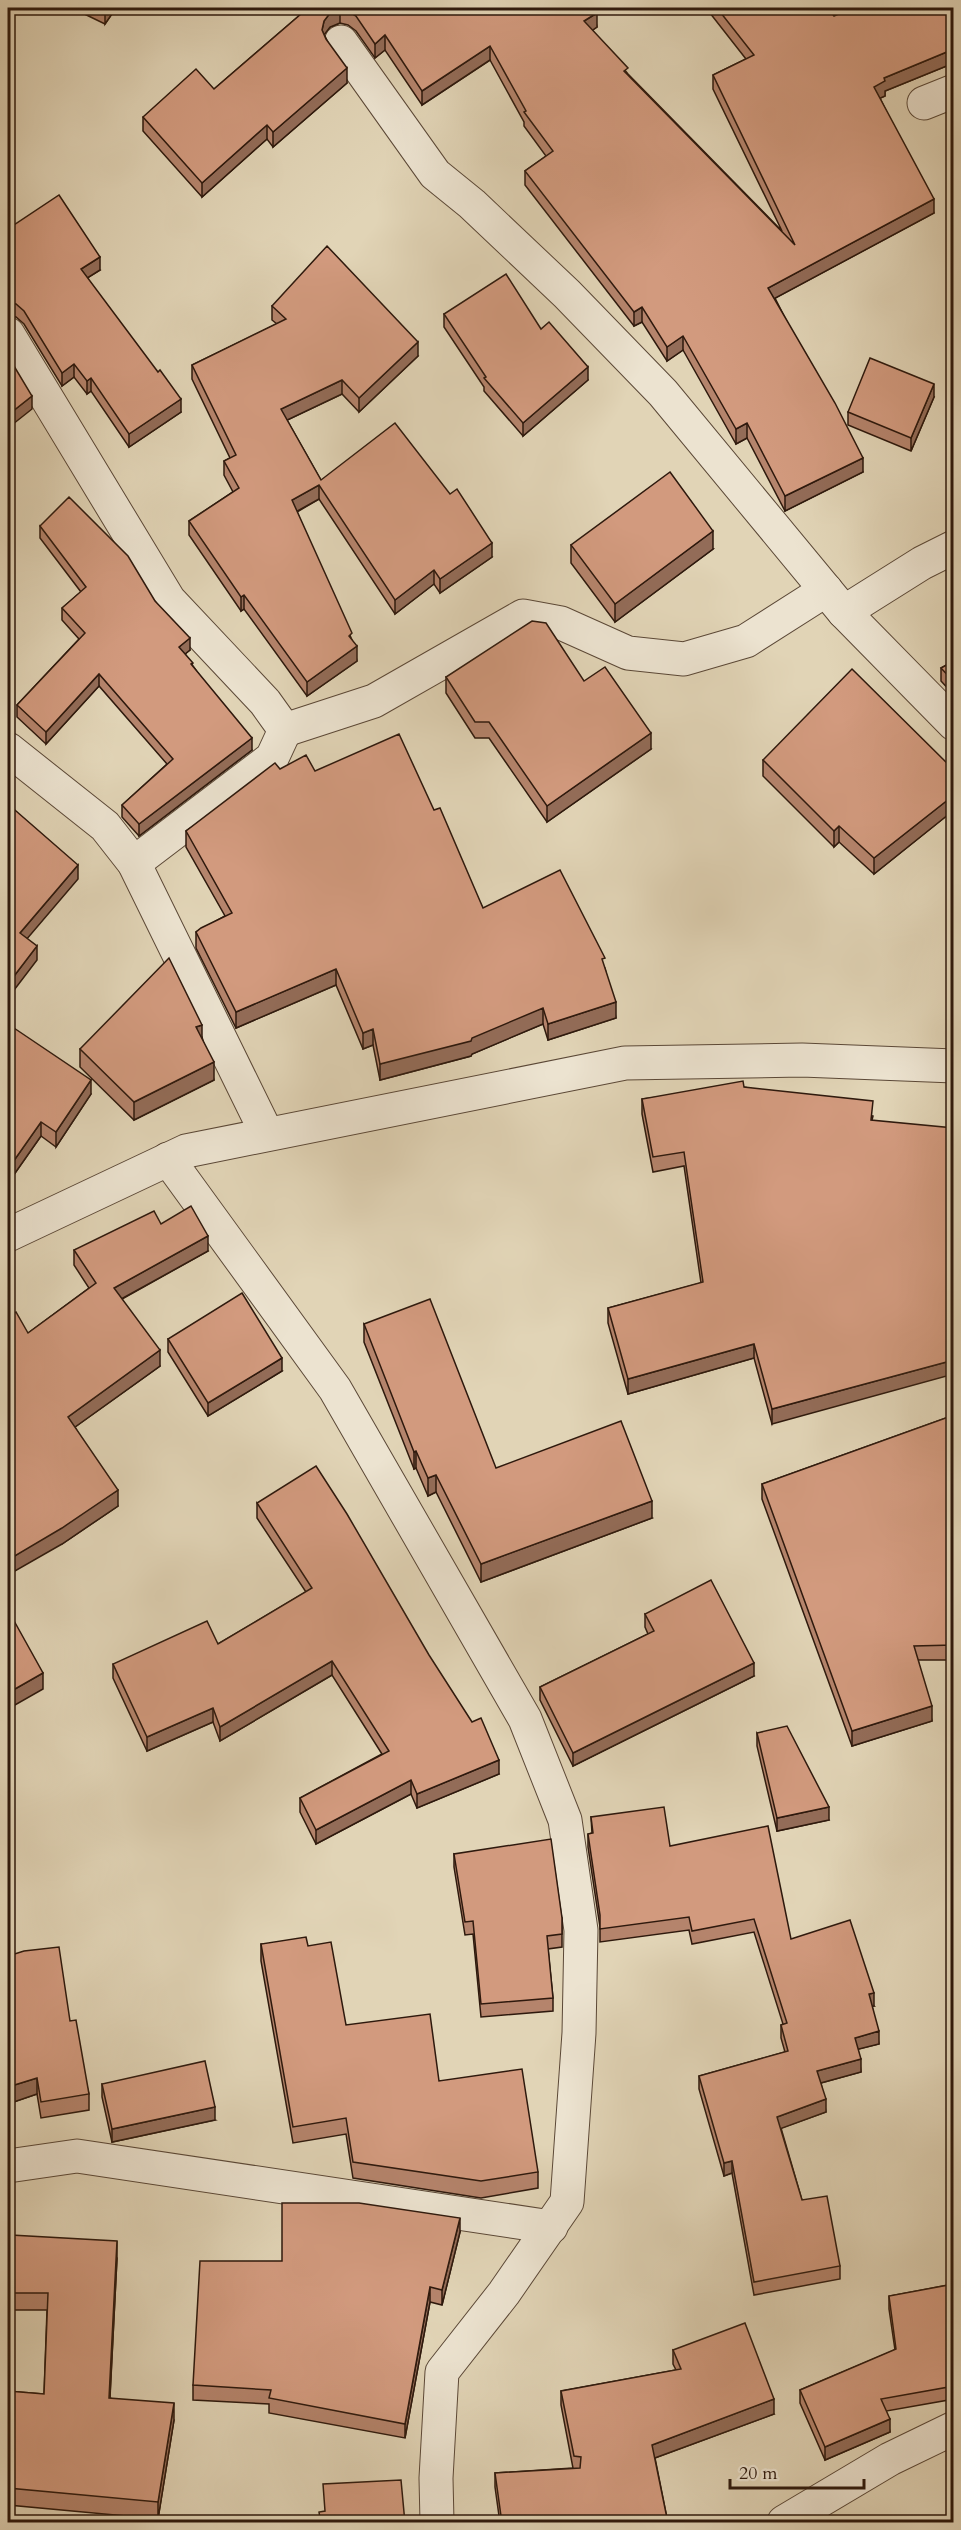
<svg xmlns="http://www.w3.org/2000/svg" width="961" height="2530" viewBox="0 0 961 2530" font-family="Cardo,serif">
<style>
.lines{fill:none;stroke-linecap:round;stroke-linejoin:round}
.minor-casing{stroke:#5b4837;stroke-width:35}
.minor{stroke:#ece3d0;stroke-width:33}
.wall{fill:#b5846c;stroke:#2e190d;stroke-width:1.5}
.shaded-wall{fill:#936c58;stroke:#2e190d;stroke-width:1.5}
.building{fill:#d29a7e;stroke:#2e190d;stroke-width:1.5}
</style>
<rect width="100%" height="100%" fill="#e1d4b6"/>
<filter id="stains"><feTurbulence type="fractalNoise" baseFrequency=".00333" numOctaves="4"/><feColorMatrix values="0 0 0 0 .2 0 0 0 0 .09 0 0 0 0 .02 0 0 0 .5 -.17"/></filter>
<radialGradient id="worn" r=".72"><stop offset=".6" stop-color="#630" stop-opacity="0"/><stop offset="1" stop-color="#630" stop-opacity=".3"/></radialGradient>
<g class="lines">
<defs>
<g id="minor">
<path d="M341 42 435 174 472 204 567 294 663 393 844 612 954 724"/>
<path d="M924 103 954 91"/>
<path d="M8 334 169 600 265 702 285 730 272 758 134 863"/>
<path d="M844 612 922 563 954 547"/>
<path d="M285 730 374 701 523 616 561 623 628 653 684 659 746 641 826 590"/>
<path d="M8 749 105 826 134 863 267 1134"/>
<path d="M168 1159 335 1389 525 1719 565 1820 581 1930 579 2033 567 2202 504 2293 442 2372 436 2478 437 2522"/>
<path d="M8 1235 186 1151 625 1063 802 1060 954 1066"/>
<path d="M8 2166 77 2156 551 2227"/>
<path d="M784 2522 890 2459 954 2428"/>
</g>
</defs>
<use href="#minor" class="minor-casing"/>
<use href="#minor" class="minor"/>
</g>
<g class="wall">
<path d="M72 8H116L105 24Z"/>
<path d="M308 8H593L597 27 592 30 628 74 782 231 713 89V75L746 59 706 8H828L834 16 954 8V63L885 91V96L880 98 934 213 775 298 863 472 785 511 747 438 736 444 683 350 667 361 642 322 634 326 525 185V171L546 156 524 126V122L490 60 422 105 385 50 375 58 356 31 348 25 340 23 330 27 324 34 347 83 273 147 267 139 202 197 143 131V117L214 89Z"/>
<path d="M8 229 100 270 87 278 181 412 129 447 91 391 87 394 74 377 62 386 24 324 16 317 8 315Z"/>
<path d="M272 306 418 356 359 412 342 394 287 420 321 480 492 557 440 593 434 584 395 614 319 499 297 512 352 640 357 661 307 696 244 609 241 611 189 535V521L233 492 224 475V461L230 458 192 379V365L277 324 272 320Z"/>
<path d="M444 314 541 329 588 380 523 436 484 391V387L444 327Z"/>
<path d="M934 397 911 451 848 425V412Z"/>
<path d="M40 526 155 601 190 650 185 654 193 666 252 750 139 836 122 817V805L167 764 99 686 46 744 17 717V705L79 639 62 620V608L81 592 40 538Z"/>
<path d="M571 545 713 549 615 622 571 563Z"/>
<path d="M954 661V695L941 681V668Z"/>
<path d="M446 677 651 749 547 822 489 738H475L446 693Z"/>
<path d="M763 760 954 770V810L874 874 839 842 834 847 763 776Z"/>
<path d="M280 769 315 771 434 810 483 908 605 968 616 1018 548 1040 543 1024 472 1054 471 1056 380 1080 373 1045 363 1049 336 985 236 1028 196 948V932L225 916 186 847V831Z"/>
<path d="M8 1024 91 1094 56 1147 41 1136 13 1176 8 1172Z"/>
<path d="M202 1037 214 1080 134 1120 80 1067V1049Z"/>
<path d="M744 1087 873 1116 872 1120 772 1424 754 1358 628 1394 608 1323V1308L701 1283 684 1166 653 1172 642 1114V1099Z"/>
<path d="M161 1224 208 1251 122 1299 160 1366 75 1427 118 1506 62 1544 28 1333 89 1288 74 1265V1250Z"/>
<path d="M364 1324 496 1468 652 1518 481 1582 436 1492 428 1496 416 1468 414 1469 364 1342Z"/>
<path d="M168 1339 282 1371 208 1416 168 1352Z"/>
<path d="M954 1415V1660H918L932 1721 852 1746 762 1499V1484Z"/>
<path d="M257 1503 499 1774 417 1808 411 1794 316 1844 300 1812V1798L382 1754 332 1675 220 1741 213 1722 147 1751 113 1678V1664L218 1644 306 1592 257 1518Z"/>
<path d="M645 1614 754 1676 573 1766 540 1700V1687L648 1634 645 1627Z"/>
<path d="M954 1718V1754L947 1733V1720Z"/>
<path d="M757 1733 829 1820 777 1831 757 1746Z"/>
<path d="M591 1817 670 1846 791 1939 874 2006H872L879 2044 858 2049 861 2072 821 2083 826 2112 781 2128 802 2200 840 2266V2279L754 2295 732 2173 724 2176 699 2089V2076L785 2052 781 2038V2025L783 2024 754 1932 692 1944 689 1930 600 1942V1927L588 1847V1834L592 1833Z"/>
<path d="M454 1854 562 1918V1947L548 1949 553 1998V2011L481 2017 473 1934 465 1935 454 1867Z"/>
<path d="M261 1944 308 1946 346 2025 439 2081 538 2172V2188L481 2198 353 2178 346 2134 293 2143 261 1961Z"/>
<path d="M8 1956 70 2021 89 2094V2110L41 2118 37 2094 8 2104Z"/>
<path d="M102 2084 215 2120 112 2142 102 2097Z"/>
<path d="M8 2204 11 2235 117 2258 110 2398 174 2420 158 2519 8 2505V2391L44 2394 47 2310H8Z"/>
<path d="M460 2232 442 2305 430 2302 405 2438 269 2413V2404L193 2400V2385Z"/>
<path d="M954 2284V2399L886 2411 890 2432 825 2460 800 2403V2390L895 2350 889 2309V2296Z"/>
<path d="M673 2350 774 2414 655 2458 668 2523H500L495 2487V2473L573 2468 561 2405V2391L676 2370 673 2364Z"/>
</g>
<g class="shaded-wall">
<path d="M107 8H116L105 24V10Z"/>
<path d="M340 9V23L330 27 324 35 322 30 324 21 330 13Z"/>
<path d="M597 13V27L584 36V21Z"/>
<path d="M385 35V50L375 58V44Z"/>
<path d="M490 46V60L422 105V91Z"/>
<path d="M954 49V63L885 91V96L874 101V87L884 78Z"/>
<path d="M347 68V83L273 147V132Z"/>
<path d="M267 125V139L202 197V183Z"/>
<path d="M934 199V213L768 302V288Z"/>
<path d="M100 257V270L81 282V269Z"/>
<path d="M642 307V322L634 326V312Z"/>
<path d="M683 336V350L667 361V347Z"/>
<path d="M418 342V356L359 412V398Z"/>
<path d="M74 364V377L62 386V373Z"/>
<path d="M588 367V380L523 436V423Z"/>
<path d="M91 378V391L87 394V381Z"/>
<path d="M342 380V394L281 423V409Z"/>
<path d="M934 384V397L911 451V438Z"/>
<path d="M32 396V409L8 428V415Z"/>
<path d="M181 399V412L129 447V434Z"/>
<path d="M747 423V438L736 444V429Z"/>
<path d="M863 458V472L785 511V496Z"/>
<path d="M319 485V499L292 514V500Z"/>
<path d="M713 531V549L615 622V604Z"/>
<path d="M492 543V557L440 593V579Z"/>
<path d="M434 570V584L395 614V600Z"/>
<path d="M244 595V609L241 611V597Z"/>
<path d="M190 638V650L179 659V647Z"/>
<path d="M357 646V661L307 696V682Z"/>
<path d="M99 674V686L46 744V732Z"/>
<path d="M651 733V749L547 822V806Z"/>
<path d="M252 738V750L139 836V824Z"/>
<path d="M954 795V810L874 874V858Z"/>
<path d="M839 826V842L834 847V831Z"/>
<path d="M78 865V879L20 947V933Z"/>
<path d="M37 946V960L8 998V984Z"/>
<path d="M336 969V985L236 1028V1012Z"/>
<path d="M616 1002V1018L548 1040V1024Z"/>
<path d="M543 1008V1024L472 1054 471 1056 380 1080V1064Z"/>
<path d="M202 1025V1043L196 1027Z"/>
<path d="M373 1029V1045L363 1049V1033Z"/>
<path d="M214 1062V1080L134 1120V1102Z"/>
<path d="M91 1080V1094L56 1147V1132Z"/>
<path d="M41 1122V1136L13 1176V1162Z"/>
<path d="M208 1236V1251L114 1303V1288Z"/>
<path d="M754 1344V1358L628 1394V1379Z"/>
<path d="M160 1350V1366L68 1432V1417Z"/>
<path d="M282 1358V1371L208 1416V1403Z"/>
<path d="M954 1360V1374L772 1424V1409Z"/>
<path d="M416 1451V1468L414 1469V1452Z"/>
<path d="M436 1475V1492L428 1496V1478Z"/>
<path d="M118 1490V1506L62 1544 8 1575V1560Z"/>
<path d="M652 1501V1518L481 1582V1564Z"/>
<path d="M332 1661V1675L220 1741V1727Z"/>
<path d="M754 1663V1676L573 1766V1753Z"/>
<path d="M43 1673V1689L8 1709V1693Z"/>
<path d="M932 1706V1721L852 1746V1731Z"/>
<path d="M213 1708V1722L147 1751V1737Z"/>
<path d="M499 1760V1774L417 1808V1794Z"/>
<path d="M411 1780V1794L316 1844V1830Z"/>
<path d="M829 1807V1820L777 1831V1818Z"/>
<path d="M874 1993V2006L869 2007V1994Z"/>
<path d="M879 2031V2044L855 2050V2038Z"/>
<path d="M861 2059V2072L817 2084V2071Z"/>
<path d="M37 2078V2094L8 2104V2087Z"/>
<path d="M826 2099V2112L777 2130V2117Z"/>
<path d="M215 2107V2120L112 2142V2129Z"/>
<path d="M732 2161V2173L724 2176V2163Z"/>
<path d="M460 2218V2232L442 2305V2290Z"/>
<path d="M117 2241V2258L109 2415V2398Z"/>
<path d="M430 2287V2302L405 2438V2424Z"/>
<path d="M774 2399V2414L652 2459V2445Z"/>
<path d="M174 2403V2420L158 2519V2502Z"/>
<path d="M890 2419V2432L825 2460V2447Z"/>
</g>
<g class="building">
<path d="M308 8H593L597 13 584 21 628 68 624 71 795 245 713 75 754 55 717 8H828L834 16 852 8H954V49L884 78 885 81 874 87 934 199 768 288 835 403 863 458 785 496 747 423 736 429 683 336 667 347 642 307 634 312 525 171 553 151 524 112 526 111 490 46 422 91 385 35 375 44 356 16 348 11 340 9 330 13 324 21 322 30 326 39 347 68 273 132 267 125 202 183 143 117 196 69 214 89Z"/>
<path d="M59 195 100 257 81 269 158 372 160 370 181 399 129 434 91 378 87 381 74 364 62 373 24 311 16 304 8 302V229Z"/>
<path d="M327 246 418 342 359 398 342 380 281 409 321 480 395 423 450 494 457 489 492 543 440 579 434 570 395 600 319 485 292 500 352 633 349 636 357 646 307 682 244 595 241 597 189 521 239 488 224 461 236 455 192 365 286 319 272 306Z"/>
<path d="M506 274 541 329 549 322 588 367 523 423 484 378 486 377 444 314Z"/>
<path d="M8 356 32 396 8 415Z"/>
<path d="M870 358 934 384 911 438 848 412Z"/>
<path d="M670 472 713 531 615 604 571 545Z"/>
<path d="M69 497 128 556 155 601 190 638 179 647 193 663 191 664 252 738 139 824 122 805 173 759 99 674 46 732 17 705 85 633 62 608 86 587 40 526Z"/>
<path d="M532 621 546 623 584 681 605 667 651 733 547 806 489 722H475L446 677Z"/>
<path d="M954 661V682L941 668Z"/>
<path d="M852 669 954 770V795L874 858 839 826 834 831 763 760Z"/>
<path d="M399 734 434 810 440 808 483 908 560 870 605 958 602 959 616 1002 548 1024 543 1008 472 1038 471 1041 380 1064 373 1029 363 1033 336 969 236 1012 196 932 201 928 232 913 186 831 275 763 280 769 306 755 315 771Z"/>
<path d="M8 804 78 865 20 933 37 946 8 984Z"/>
<path d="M169 958 202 1025 196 1027 214 1062 134 1102 80 1049Z"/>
<path d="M8 1024 91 1080 56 1132 41 1122 13 1162 8 1158Z"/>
<path d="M743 1081 744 1087 873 1101 871 1120 954 1128V1360L772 1409 754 1344 628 1379 608 1308 703 1282 684 1152 653 1157 642 1099Z"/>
<path d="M191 1206 208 1236 114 1288 160 1350 68 1417 118 1490 62 1528 8 1560V1316L16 1312 28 1333 96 1283 74 1250 154 1211 161 1224Z"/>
<path d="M242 1293 282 1358 208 1403 168 1339Z"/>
<path d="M430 1299 496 1468 621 1421 652 1501 481 1564 436 1475 428 1478 416 1451 414 1452 364 1324Z"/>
<path d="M954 1415V1645L914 1646 932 1706 852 1731 762 1484Z"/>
<path d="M316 1466 347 1514 429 1655 472 1722 481 1718 499 1760 417 1794 411 1780 316 1830 300 1798 389 1751 332 1661 220 1727 213 1708 147 1737 113 1664 207 1621 218 1644 312 1588 257 1503Z"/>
<path d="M711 1580 754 1663 573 1753 540 1687 654 1631 645 1614Z"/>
<path d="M8 1610 43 1673 8 1693Z"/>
<path d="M954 1718V1741L947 1720Z"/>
<path d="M787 1726 829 1807 777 1818 757 1733Z"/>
<path d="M664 1807 670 1846 768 1826 791 1939 850 1920 874 1993 869 1994 879 2031 855 2038 861 2059 817 2071 826 2099 777 2117 802 2200 827 2196 840 2266 754 2282 732 2161 724 2163 699 2076 788 2051 781 2025 787 2023 754 1919 692 1931 689 1917 600 1929V1915L588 1834 593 1833 591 1817Z"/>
<path d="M551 1839 562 1918V1934L547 1936 553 1998 481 2004 473 1921 465 1922 454 1854Z"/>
<path d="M306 1937 308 1946 331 1942 346 2025 430 2014 439 2081 522 2069 538 2172 481 2181 353 2162 346 2118 293 2127 261 1944Z"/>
<path d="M59 1947 70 2021 76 2020 89 2094 41 2102 37 2078 8 2087V1956L24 1951Z"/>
<path d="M205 2061 215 2107 112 2129 102 2084Z"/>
<path d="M282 2203H359L460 2218 442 2290 430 2287 405 2424 269 2398 271 2390 193 2385 200 2261H282Z"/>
<path d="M8 2204H10L11 2235 117 2241 109 2398 174 2403 158 2502 8 2488V2391L44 2394 48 2293H8Z"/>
<path d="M954 2284V2386L881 2399 890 2419 825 2447 800 2390 896 2349 889 2296Z"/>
<path d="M745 2323 774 2399 652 2445 668 2523H502L495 2473 580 2468 581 2457 574 2456 561 2391 681 2369 673 2350Z"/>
<path d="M401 2480 405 2523H239L320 2518 319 2512 325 2511 323 2484Z"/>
</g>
<rect width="961" height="2530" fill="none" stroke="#e1d4b6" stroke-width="30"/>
<rect x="9" y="9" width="943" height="2512" fill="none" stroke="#2e190d" stroke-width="3"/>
<rect x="15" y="15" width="931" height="2500" fill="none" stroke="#2e190d" stroke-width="1.5"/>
<path d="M730 2479v9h134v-9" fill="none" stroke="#2e190d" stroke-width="3"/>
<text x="739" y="2479" font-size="18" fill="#2e190d" stroke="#ece3d0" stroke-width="4.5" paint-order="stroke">20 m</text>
<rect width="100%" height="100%" filter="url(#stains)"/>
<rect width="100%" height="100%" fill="url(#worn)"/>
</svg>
